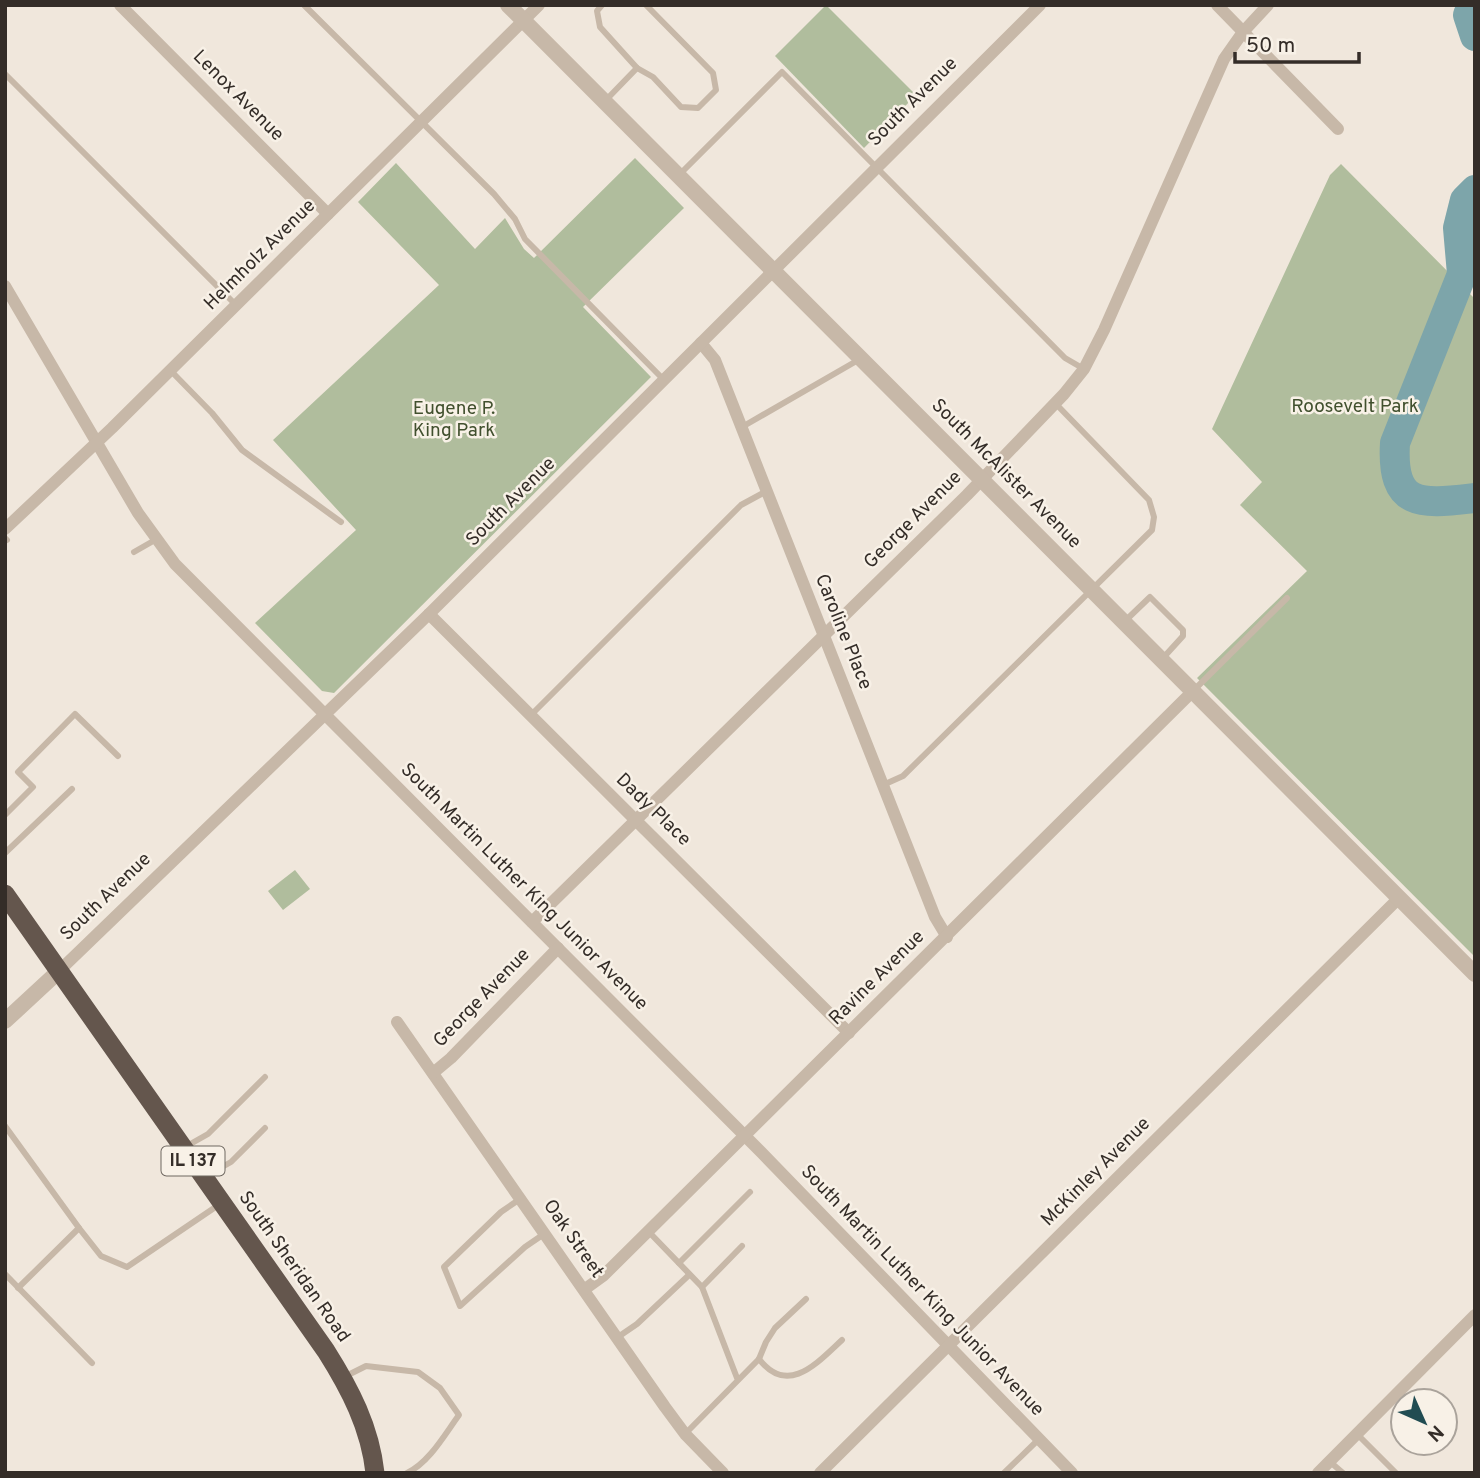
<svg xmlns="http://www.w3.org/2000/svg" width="1480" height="1478" viewBox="0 0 1480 1478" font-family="Overpass,sans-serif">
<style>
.green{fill:#b0bd9d}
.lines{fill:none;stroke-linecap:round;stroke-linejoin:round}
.river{stroke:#7da5aa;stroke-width:30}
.service{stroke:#c7b8a8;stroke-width:6}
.minor{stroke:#c7b8a8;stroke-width:12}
.tertiary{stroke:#c7b8a8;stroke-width:16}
.trunk{stroke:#64564d;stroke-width:19}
.labels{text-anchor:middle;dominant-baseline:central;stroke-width:5;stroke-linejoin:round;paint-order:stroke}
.shield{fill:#f8f1e7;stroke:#6f6861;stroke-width:2}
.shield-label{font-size:18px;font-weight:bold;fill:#342d28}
.street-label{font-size:19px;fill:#342d28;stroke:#f8f1e7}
.park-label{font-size:19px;fill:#41502e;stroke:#f8f1e7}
</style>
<rect width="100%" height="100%" fill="#f0e7dc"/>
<g class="green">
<path d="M826 5 916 95 864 148 775 56Z"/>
<path d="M635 158 684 208 583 307 651 377 334 693 322 691 255 623 356 530 273 440 439 285 358 202 396 163 475 249 505 218 524 249 534 258Z"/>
<path d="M1341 164 1475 299V957L1197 678 1307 571 1240 505 1262 482 1212 429 1330 175Z"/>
<path d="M295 870 310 889 283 910 268 891Z"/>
</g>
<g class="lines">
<g class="river">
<path d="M1472 5 1468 15 1475 36"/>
<path d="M1475 190 1465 200 1458 228 1462 274 1395 443C1391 509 1422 504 1475 498"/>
</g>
<g class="service">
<path d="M304 5 494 194 515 219 525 239 664 380"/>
<path d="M602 5 597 11 600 27 637 68 653 77 681 107 698 108 716 90 713 73 646 5"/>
<path d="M5 74 236 305"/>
<path d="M606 100 637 68"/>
<path d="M679 175 782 72 1065 358 1084 369"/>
<path d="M171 371 212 413 242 450 341 522"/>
<path d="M742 427 860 359"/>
<path d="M5 538 7 540"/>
<path d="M134 552 155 540"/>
<path d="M1124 622 1150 597 1183 630V636L1163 658"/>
<path d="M1194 690 1287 598"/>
<path d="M531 715 741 505 765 492"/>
<path d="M883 785 903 776 1152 530 1154 517 1149 500 1056 404"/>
<path d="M5 815 33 787 18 772 75 714 118 756"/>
<path d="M5 853 72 789"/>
<path d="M5 1126 79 1228 18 1288"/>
<path d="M185 1147 208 1134 265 1077"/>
<path d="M206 1176 231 1162 265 1128"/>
<path d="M520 1199 501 1212 444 1267 460 1306 525 1247 544 1234"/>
<path d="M79 1228 101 1256 127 1267 220 1204"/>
<path d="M648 1231 702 1287 737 1378"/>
<path d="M679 1263 750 1192"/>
<path d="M5 1274 92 1363"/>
<path d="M702 1287 742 1246"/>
<path d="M618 1337 637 1324 689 1275"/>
<path d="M759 1359C788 1397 818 1362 842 1340"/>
<path d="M344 1377 366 1366 418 1372 440 1388 459 1415C445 1434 429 1463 407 1473"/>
<path d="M685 1434 759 1359 766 1342 775 1328 806 1299"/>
<path d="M1357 1434 1396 1473"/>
<path d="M1329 1461 1343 1473"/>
<path d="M1004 1473 1039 1439"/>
</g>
<g class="minor">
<path d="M120 5 328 214"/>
<path d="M1217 5 1338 129"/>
<path d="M5 286 138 513 175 564 761 1152 1072 1473"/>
<path d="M701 343 715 360 935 917 947 937"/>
<path d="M5 529 112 428 539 5"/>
<path d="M429 614 849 1033"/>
<path d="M532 922 967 495 1064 394 1084 369 1104 330 1224 59 1243 32 1268 5"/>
<path d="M59 971 429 614 1040 5"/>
<path d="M397 1022 665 1407 685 1434 723 1473"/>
<path d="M433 1073 451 1058 558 948"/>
<path d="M585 1289 603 1276 1193 691"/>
<path d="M820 1473 1399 898"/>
<path d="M1318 1473 1475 1315"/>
</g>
<g class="tertiary">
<path d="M508 5 1475 974"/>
<path d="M5 1021 59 971"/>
</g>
<path class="trunk" d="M5 894 326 1351C350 1389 370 1427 375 1473"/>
</g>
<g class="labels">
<rect class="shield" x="161.5" y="1146.5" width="63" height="29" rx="5"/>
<g class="shield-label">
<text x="193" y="1161">IL 137</text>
</g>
<g class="street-label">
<text transform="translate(238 96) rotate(45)">Lenox Avenue</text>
<text transform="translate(913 102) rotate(-45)">South Avenue</text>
<text transform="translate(260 255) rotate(-45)">Helmholz Avenue</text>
<text transform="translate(1006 474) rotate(45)">South McAlister Avenue</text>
<text transform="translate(511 502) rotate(-45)">South Avenue</text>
<text transform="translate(913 520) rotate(-45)">George Avenue</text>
<text transform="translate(843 632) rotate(68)">Caroline Place</text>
<text transform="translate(653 810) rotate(44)">Dady Place</text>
<text transform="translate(524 887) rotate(45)">South Martin Luther King Junior Avenue</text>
<text transform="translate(106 897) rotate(-44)">South Avenue</text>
<text transform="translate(877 978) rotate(-45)">Ravine Avenue</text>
<text transform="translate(482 998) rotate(-46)">George Avenue</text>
<text transform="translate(1096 1172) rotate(-45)">McKinley Avenue</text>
<text transform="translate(573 1239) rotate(55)">Oak Street</text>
<text transform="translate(294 1267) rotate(55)">South Sheridan Road</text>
<text transform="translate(922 1291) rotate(46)">South Martin Luther King Junior Avenue</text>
</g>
<g class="park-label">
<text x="1355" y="407">Roosevelt Park</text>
<text x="454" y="409">Eugene P.<tspan x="454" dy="22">King Park</tspan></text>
</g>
</g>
<rect width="1480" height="1478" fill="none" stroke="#342d28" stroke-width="14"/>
<g transform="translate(1424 1422) rotate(135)"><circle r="33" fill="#f8f1e7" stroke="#aaa39b" stroke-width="2"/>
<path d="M0-5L12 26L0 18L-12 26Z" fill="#214c52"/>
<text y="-10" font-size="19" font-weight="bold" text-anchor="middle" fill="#342d28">N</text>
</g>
<path d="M1235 52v10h124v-10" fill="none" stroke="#342d28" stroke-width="3.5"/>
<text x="1246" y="52" font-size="21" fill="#342d28" stroke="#f8f1e7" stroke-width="5" paint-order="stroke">50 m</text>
</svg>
